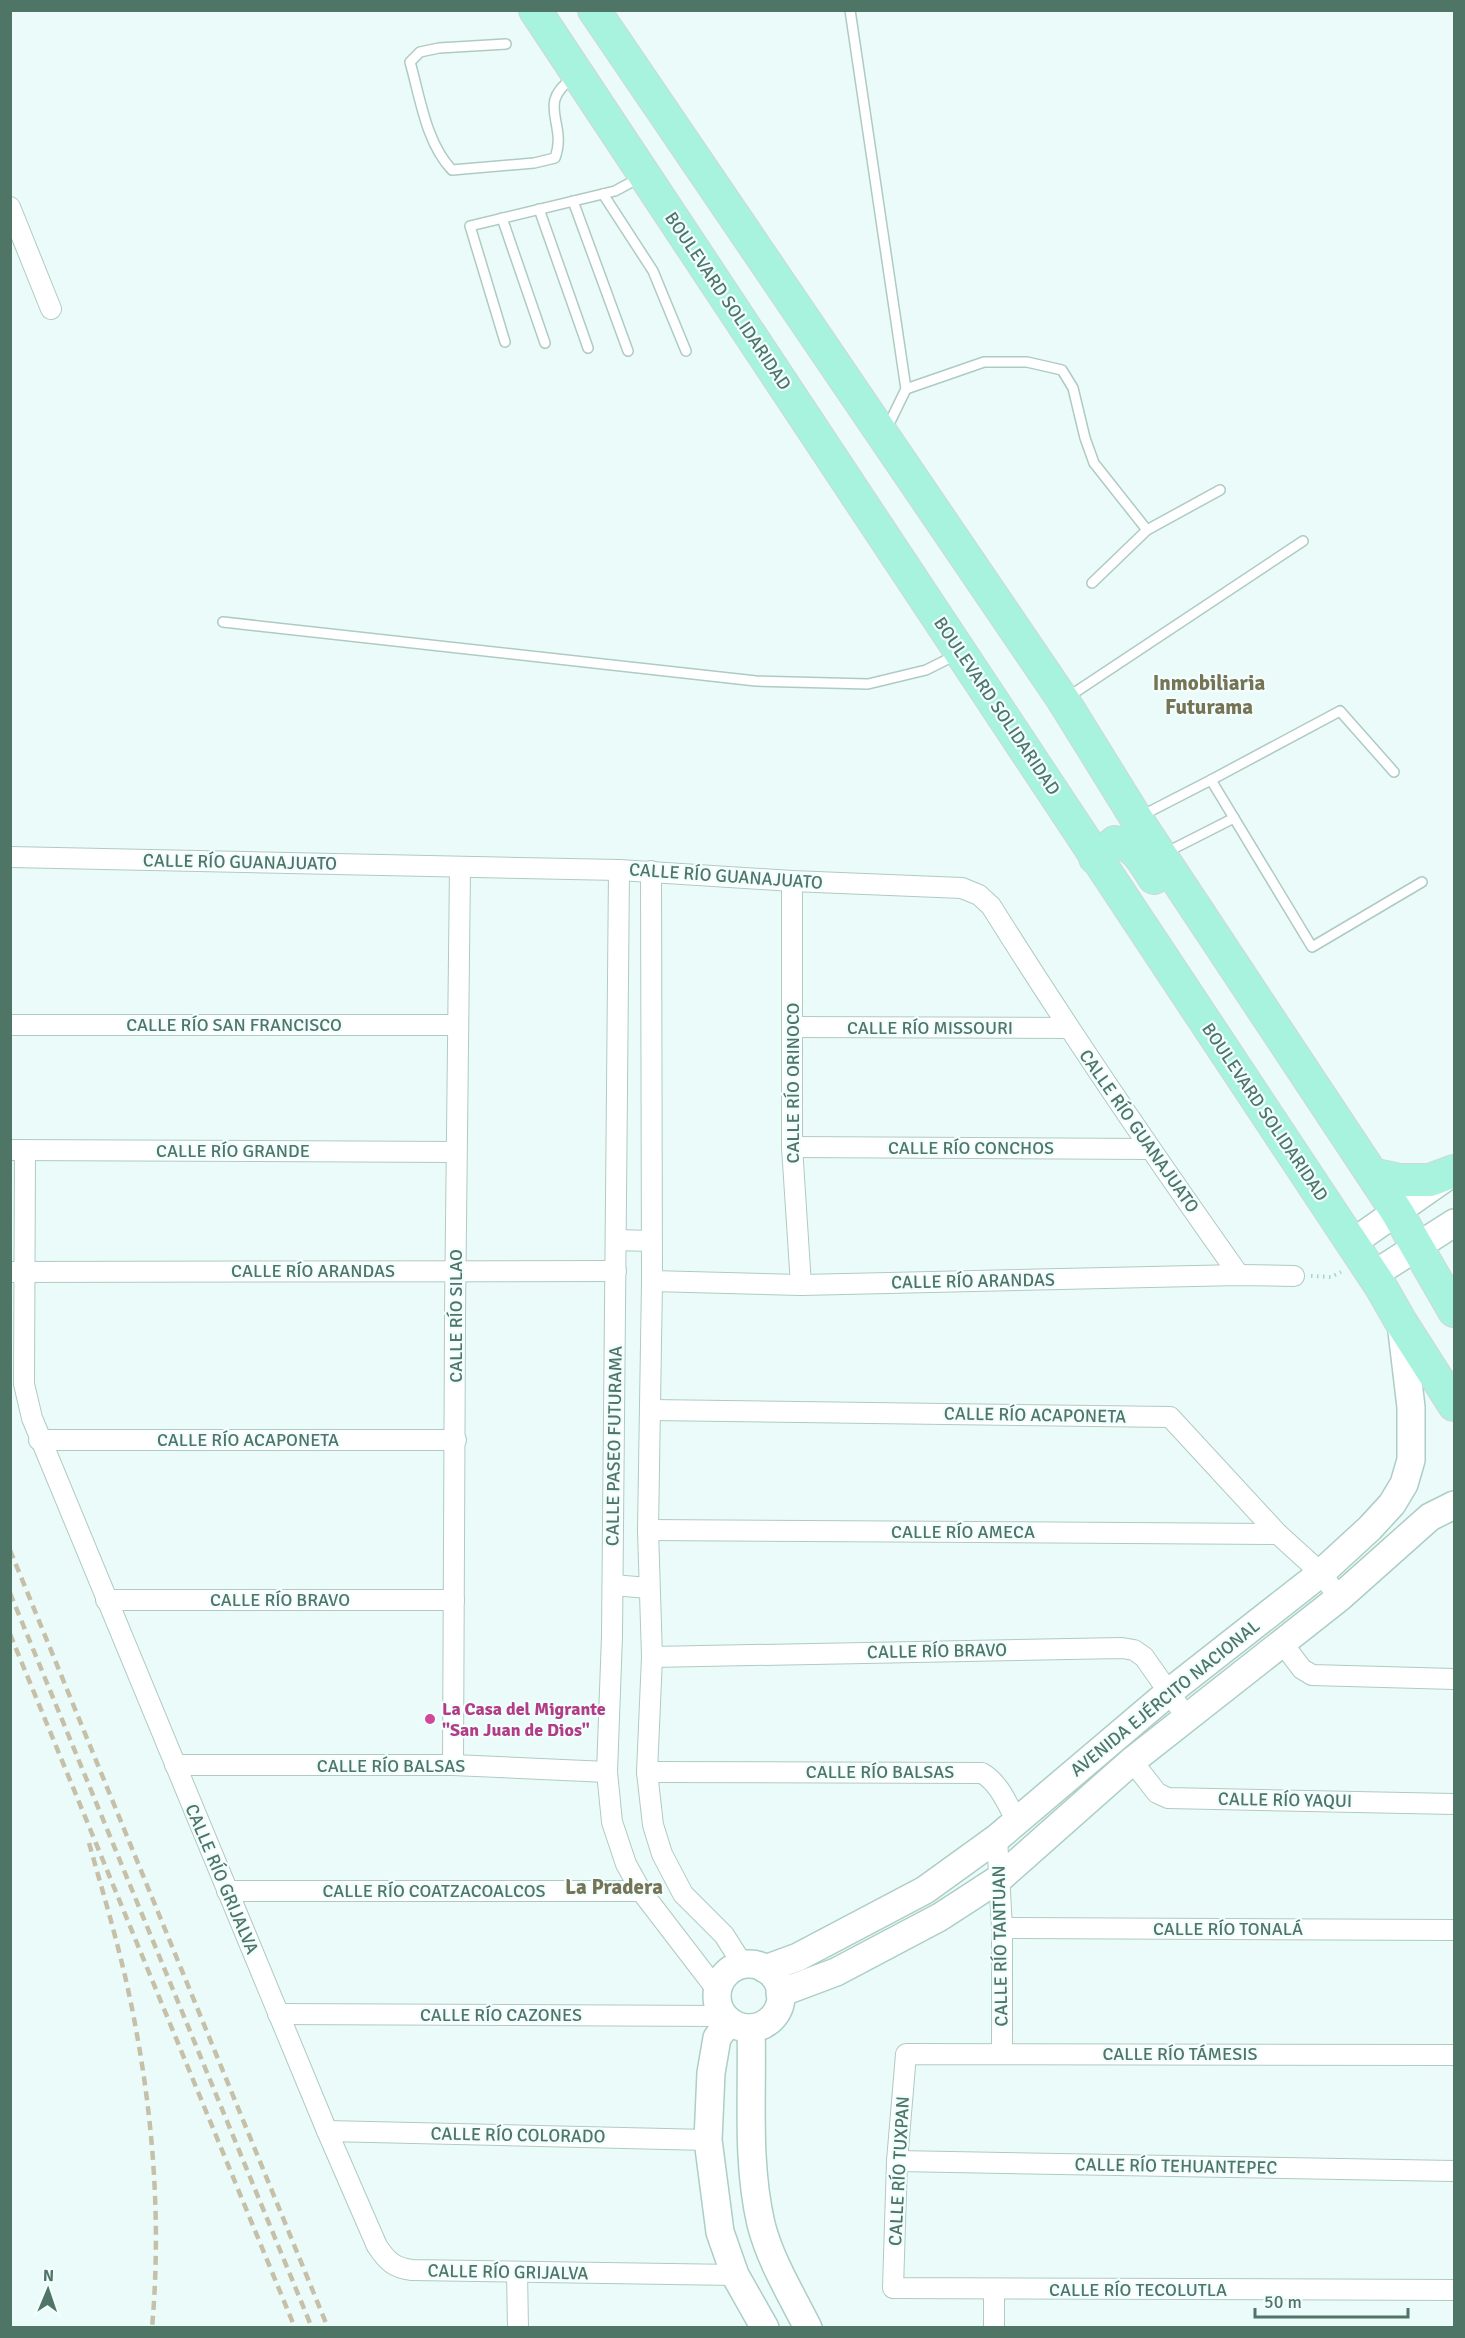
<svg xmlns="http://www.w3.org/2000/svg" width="1465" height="2338" viewBox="0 0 1465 2338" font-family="Signika,sans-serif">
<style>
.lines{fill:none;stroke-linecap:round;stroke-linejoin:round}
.service-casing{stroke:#aecbc2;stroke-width:12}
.minor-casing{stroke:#aecbc2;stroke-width:22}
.secondary-casing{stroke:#accec5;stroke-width:30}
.trunk-casing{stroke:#ced8d4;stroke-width:34}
.path{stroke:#a6d5c6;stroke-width:4;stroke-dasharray:1.5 4.5;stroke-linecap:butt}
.service{stroke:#fff;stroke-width:9}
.minor{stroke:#fff;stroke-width:20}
.secondary{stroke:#fff;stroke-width:27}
.trunk{stroke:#a7f3de;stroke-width:32}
.rail{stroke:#c6c0a8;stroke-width:4.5;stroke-dasharray:9 6;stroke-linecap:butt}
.hotel-dot{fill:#d1479c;stroke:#f1fefd;stroke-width:2}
.labels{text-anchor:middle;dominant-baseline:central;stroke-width:4.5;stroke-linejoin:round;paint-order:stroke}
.street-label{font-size:18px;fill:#4f7567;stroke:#f1fefd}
.hotel-label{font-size:18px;font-weight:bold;fill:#b23c85;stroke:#f1fefd;text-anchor:start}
.quarter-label{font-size:21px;font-weight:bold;fill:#767455;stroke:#f1fefd}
</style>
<rect width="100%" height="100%" fill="#ebfbfa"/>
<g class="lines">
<defs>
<g id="service">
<path d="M850 10 906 389 887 428"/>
<path d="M506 44 439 48 420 52 410 62C420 97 426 143 452 170L534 163 555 158C568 123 535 104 573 78"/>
<path d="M603 194 653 271 686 351"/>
<path d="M573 201 628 351"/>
<path d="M539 209 588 348"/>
<path d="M502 218 545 343"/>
<path d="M505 342 470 226 615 191 639 178"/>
<path d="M906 389 984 362H1027L1062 370 1073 388 1085 438 1094 463 1147 530 1220 490"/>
<path d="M1092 583 1147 530"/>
<path d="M223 622 756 681 868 684 926 670 956 655"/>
<path d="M1068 697 1303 541"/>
<path d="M1211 780 1340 711 1394 772"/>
<path d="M1141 816 1211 780 1312 947 1422 882"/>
<path d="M1165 853 1234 818"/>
</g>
<g id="minor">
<path d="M10 207 51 309"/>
<path d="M10 857 619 870 792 881 962 888 979 895 991 906C1070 1032 1153 1154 1239 1275"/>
<path d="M619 870 612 1636 607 1772 612 1822 626 1864 641 1891 717 1990"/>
<path d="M651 871 652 1281 648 1530 652 1657 647 1772 653 1825 662 1854 683 1894 724 1935 743 1965"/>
<path d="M792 881V1147L801 1285"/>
<path d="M10 1025H457"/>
<path d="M793 1027 1068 1028"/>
<path d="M792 1147 1149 1149"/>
<path d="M10 1150 455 1152"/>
<path d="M25 1151 24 1384 32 1418 327 2131 377 2246C387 2261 394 2268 412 2270L735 2275"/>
<path d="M616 1240 651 1241"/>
<path d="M10 1272 616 1271"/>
<path d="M652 1281 801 1285 1239 1275 1294 1276"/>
<path d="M651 1410 1170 1417 1278 1534 1321 1573 1339 1598"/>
<path d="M39 1440H456"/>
<path d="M648 1530 1278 1534"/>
<path d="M613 1585 648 1588"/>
<path d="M106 1600H454"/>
<path d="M1283 1644 1302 1669 1312 1675 1454 1679"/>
<path d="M652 1657 1122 1648 1134 1650 1144 1657 1187 1718"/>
<path d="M1132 1761 1157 1793 1168 1798 1454 1804"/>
<path d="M175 1765H453L607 1772"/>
<path d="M453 1765C454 1466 455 1166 460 867"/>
<path d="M647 1772 982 1773C999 1783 1007 1803 1016 1820"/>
<path d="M997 1838 1002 1928V2053"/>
<path d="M227 1891H641"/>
<path d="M1002 1928 1454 1930"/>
<path d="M278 2014 723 2016"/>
<path d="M1454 2055 906 2054 897 2161 893 2288 1454 2290"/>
<path d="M327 2131 708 2140"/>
<path d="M897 2161 1454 2171"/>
<path d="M517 2272 518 2328"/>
<path d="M994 2290V2328"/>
</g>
<g id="secondary">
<path d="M1352 1243 1449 1175"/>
<path d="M1373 1275 1454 1223"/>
<circle cx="749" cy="1996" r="32"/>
<path d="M765 1969 798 1957 925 1890 997 1838 1168 1693 1321 1573 1370 1528 1392 1504 1404 1484 1411 1460V1407L1401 1323"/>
<path d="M780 1993 836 1972 940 1917 1000 1878 1132 1761 1339 1598 1430 1517 1454 1505"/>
<path d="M729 2021 717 2038 711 2073 708 2140 720 2232 735 2275 765 2328"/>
<path d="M751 2028C753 2093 746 2159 761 2224 770 2260 791 2294 808 2328"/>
</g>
<g id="trunk">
<path d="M535 10 1381 1287 1401 1322 1454 1405"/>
<path d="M594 10 1063 700 1136 818 1397 1212 1454 1311"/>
<path d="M1095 858 1115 842C1136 845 1143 861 1154 878"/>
<path d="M1372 1174 1400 1180H1430L1454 1171"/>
</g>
</defs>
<use href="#service" class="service-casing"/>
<use href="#minor" class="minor-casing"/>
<use href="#secondary" class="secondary-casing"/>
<use href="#trunk" class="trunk-casing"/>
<path class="path" d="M1311 1276 1331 1277 1341 1272"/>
<use href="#service" class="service"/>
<use href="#minor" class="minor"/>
<use href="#secondary" class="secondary"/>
<use href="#trunk" class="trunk"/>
<g class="rail">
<path d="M10 1550 328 2328"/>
<path d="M10 1593 312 2328"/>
<path d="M10 1634 295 2328"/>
<path d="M89 1843C106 1903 124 1963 135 2024 154 2124 161 2226 152 2328"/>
</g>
</g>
<circle class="hotel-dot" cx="430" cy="1719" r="6"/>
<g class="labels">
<g class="street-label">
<text transform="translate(728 301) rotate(56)">BOULEVARD SOLIDARIDAD</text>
<text transform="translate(997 706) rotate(56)">BOULEVARD SOLIDARIDAD</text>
<text transform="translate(240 862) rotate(1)">CALLE RÍO GUANAJUATO</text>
<text transform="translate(726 876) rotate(4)">CALLE RÍO GUANAJUATO</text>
<text x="234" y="1025">CALLE RÍO SAN FRANCISCO</text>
<text x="930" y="1028">CALLE RÍO MISSOURI</text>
<text transform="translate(793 1083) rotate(-90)">CALLE RÍO ORINOCO</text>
<text transform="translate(1265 1112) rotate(56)">BOULEVARD SOLIDARIDAD</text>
<text transform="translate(1139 1131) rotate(55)">CALLE RÍO GUANAJUATO</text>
<text x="971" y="1148">CALLE RÍO CONCHOS</text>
<text x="233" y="1151">CALLE RÍO GRANDE</text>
<text x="313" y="1271">CALLE RÍO ARANDAS</text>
<text transform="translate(973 1281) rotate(-1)">CALLE RÍO ARANDAS</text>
<text transform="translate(456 1316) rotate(-90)">CALLE RÍO SILAO</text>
<text transform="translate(1035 1415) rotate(1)">CALLE RÍO ACAPONETA</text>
<text x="248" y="1440">CALLE RÍO ACAPONETA</text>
<text transform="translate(614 1446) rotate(-89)">CALLE PASEO FUTURAMA</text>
<text x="963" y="1532">CALLE RÍO AMECA</text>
<text x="280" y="1600">CALLE RÍO BRAVO</text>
<text transform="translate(937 1651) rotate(-1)">CALLE RÍO BRAVO</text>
<text transform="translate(1165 1698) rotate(-39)">AVENIDA EJÉRCITO NACIONAL</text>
<text x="391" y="1766">CALLE RÍO BALSAS</text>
<text x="880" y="1772">CALLE RÍO BALSAS</text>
<text transform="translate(1285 1800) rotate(1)">CALLE RÍO YAQUI</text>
<text transform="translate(222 1879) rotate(67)">CALLE RÍO GRIJALVA</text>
<text x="434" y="1891">CALLE RÍO COATZACOALCOS</text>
<text x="1228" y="1929">CALLE RÍO TONALÁ</text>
<text transform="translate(1000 1946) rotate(-91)">CALLE RÍO TANTUAN</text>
<text x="501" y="2015">CALLE RÍO CAZONES</text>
<text x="1180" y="2054">CALLE RÍO TÁMESIS</text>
<text transform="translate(518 2135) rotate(1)">CALLE RÍO COLORADO</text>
<text transform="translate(1176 2166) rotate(1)">CALLE RÍO TEHUANTEPEC</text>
<text transform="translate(899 2171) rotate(-87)">CALLE RÍO TUXPAN</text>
<text transform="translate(508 2272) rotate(1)">CALLE RÍO GRIJALVA</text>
<text x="1138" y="2290">CALLE RÍO TECOLUTLA</text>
</g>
<g class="hotel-label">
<text x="442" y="1709">La Casa del Migrante<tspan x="442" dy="21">"San Juan de Dios"</tspan></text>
</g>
<g class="quarter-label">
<text x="1209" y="683">Inmobiliaria<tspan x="1209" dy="24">Futurama</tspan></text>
<text x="614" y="1887">La Pradera</text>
</g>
</g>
<rect width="1465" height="2338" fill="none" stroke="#4f7567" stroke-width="24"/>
<g transform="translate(48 2290) rotate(2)" stroke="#f1fefd" stroke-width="4.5" paint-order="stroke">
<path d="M0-4.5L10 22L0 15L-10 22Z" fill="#4f7567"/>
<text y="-9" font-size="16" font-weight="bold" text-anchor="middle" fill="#4f7567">N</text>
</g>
<path d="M1255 2308v9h153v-9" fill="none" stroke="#4f7567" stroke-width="3"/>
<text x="1264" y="2308" font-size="18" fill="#4f7567" stroke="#f1fefd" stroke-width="4.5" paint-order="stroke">50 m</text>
</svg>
